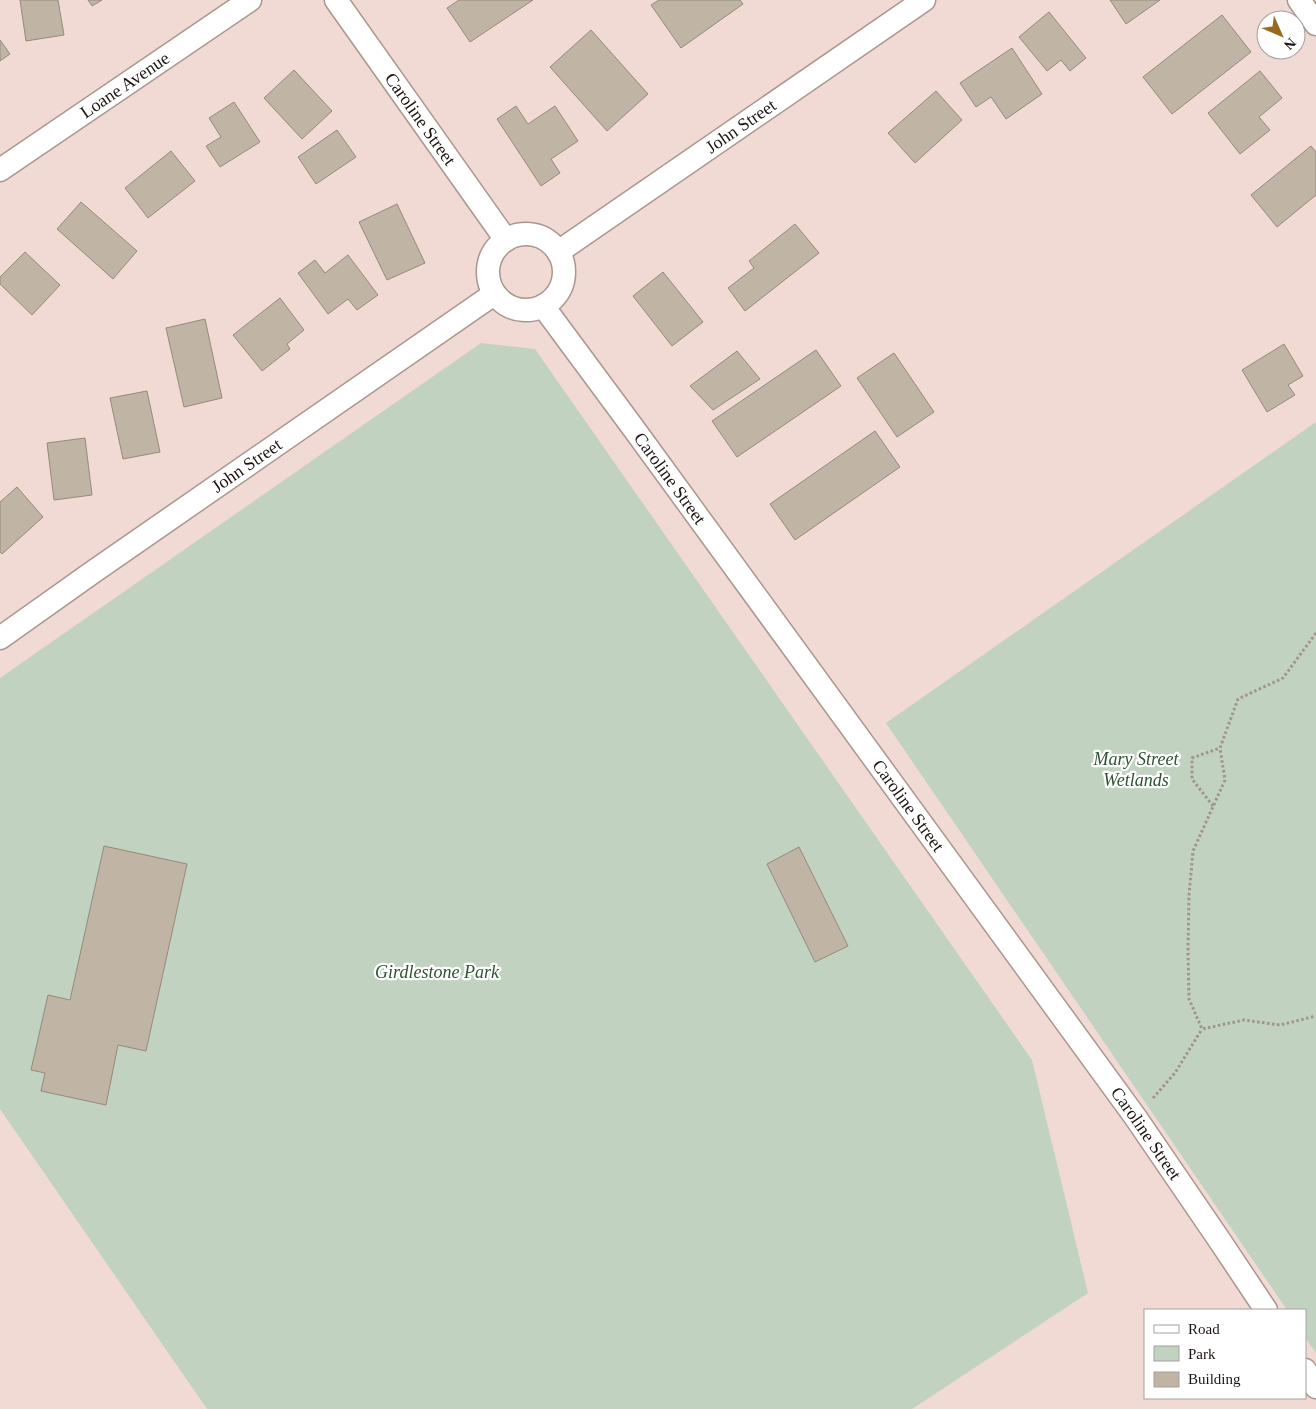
<svg xmlns="http://www.w3.org/2000/svg" width="1316" height="1409" viewBox="0 0 1316 1409" font-family="'Times New Roman',serif">
<style>
.green{fill:#c1d2c1}
.building{fill:#c0b4a4;stroke:#968a7b}
.lines{fill:none;stroke-linecap:round;stroke-linejoin:round}
.street-casing{stroke:#aa968f;stroke-width:25}
.path{stroke:#a3938d;stroke-width:3;stroke-dasharray:2.5 2.5;stroke-linecap:butt}
.street{stroke:#fff;stroke-width:22}
.labels{text-anchor:middle;dominant-baseline:central;stroke-width:4.5;stroke-linejoin:round;paint-order:stroke}
.street-label{font-size:18px;fill:#1c1512;stroke:#fff}
.park-label{font-size:18px;font-style:italic;fill:#2e5330;stroke:#fff}
</style>
<rect width="100%" height="100%" fill="#f0dad3"/>
<g class="green">
<path d="M481 343 535 349 1032 1060 1088 1293 912 1409H207L0 1109V678Z"/>
<path d="M1316 422V1353L1305 1337V1310H1287L886 723Z"/>
</g>
<g class="building">
<path d="M20 0H58L64 35 26 41Z"/>
<path d="M88 0H102L92 6Z"/>
<path d="M459 0H533L470 42 447 8Z"/>
<path d="M659 0H740L743 4 681 48 651 5Z"/>
<path d="M1110 0H1160L1126 24Z"/>
<path d="M1049 12 1086 58 1070 71 1061 60 1047 71 1019 37Z"/>
<path d="M1222 15 1251 52 1172 114 1143 77Z"/>
<path d="M591 30 648 94 607 131 550 67Z"/>
<path d="M0 40 10 54 0 61Z"/>
<path d="M1012 48 1042 94 1006 119 991 97 976 107 960 83Z"/>
<path d="M294 70 332 111 302 139 264 98Z"/>
<path d="M1260 71 1282 98 1259 117 1270 130 1240 154 1208 113Z"/>
<path d="M936 91 962 120 915 163 888 133Z"/>
<path d="M234 102 260 142 220 167 206 146 221 137 209 118Z"/>
<path d="M516 106 528 124 555 106 578 141 551 159 560 173 541 186 497 119Z"/>
<path d="M337 130 356 157 316 184 298 157Z"/>
<path d="M1311 146 1316 152V195L1277 227 1251 195Z"/>
<path d="M171 151 195 181 148 218 125 188Z"/>
<path d="M81 202 137 251 113 279 57 229Z"/>
<path d="M397 204 425 263 387 280 359 222Z"/>
<path d="M795 224 819 253 745 311 728 288 754 268 749 261Z"/>
<path d="M25 252 60 285 32 315 0 284V277Z"/>
<path d="M348 255 378 295 357 310 348 299 328 314 298 273 315 260 325 273Z"/>
<path d="M663 272 703 322 672 346 633 296Z"/>
<path d="M280 298 304 330 287 344 290 349 262 371 233 335Z"/>
<path d="M205 319 222 398 184 407 166 328Z"/>
<path d="M1284 344 1303 376 1288 385 1295 395 1267 412 1242 370Z"/>
<path d="M816 350 841 386 737 457 712 421Z"/>
<path d="M737 351 760 379 713 410 690 386Z"/>
<path d="M894 353 934 412 897 437 857 378Z"/>
<path d="M147 391 160 452 123 459 110 398Z"/>
<path d="M875 431 900 467 795 540 770 504Z"/>
<path d="M85 438 92 495 54 500 47 443Z"/>
<path d="M17 487 43 517 2 554 0 552V502Z"/>
<path d="M104 846 187 864 146 1051 118 1045 106 1105 41 1091 45 1073 31 1070 48 995 70 1000Z"/>
<path d="M799 847 848 946 815 962 767 864Z"/>
</g>
<g class="lines">
<defs>
<g id="street">
<path id="s1" d="M336 0 506 240"/>
<path d="M1299 0 1316 24"/>
<path id="s2" d="M0 170 250 0"/>
<circle cx="526" cy="272" r="38"/>
<path id="s3" d="M558 252 924 0"/>
<path id="s4" d="M543 306 634 429 1136 1118 1220 1241 1266 1310"/>
<path id="s5" d="M0 638 93 572 494 294"/>
<path d="M1305 1370 1316 1387"/>
</g>
</defs>
<use href="#street" class="street-casing"/>
<g class="path">
<path d="M1316 633 1283 678 1238 699 1220 748 1225 780 1193 851 1189 895 1188 951 1189 999 1202 1029 1244 1020 1280 1025 1316 1016"/>
<path d="M1213 806 1192 779V758L1220 748"/>
<path d="M1153 1098 1175 1073 1202 1029"/>
</g>
<use href="#street" class="street"/>
</g>
<g class="labels">
<g class="street-label">
<text stroke="none"><textPath href="#s2" startOffset="151">Loane Avenue</textPath></text>
<text stroke="none"><textPath href="#s1" startOffset="146">Caroline Street</textPath></text>
<text stroke="none"><textPath href="#s3" startOffset="222">John Street</textPath></text>
<text stroke="none"><textPath href="#s5" startOffset="301">John Street</textPath></text>
<text stroke="none"><textPath href="#s4" startOffset="214">Caroline Street</textPath></text>
<text stroke="none"><textPath href="#s4" startOffset="619">Caroline Street</textPath></text>
<text stroke="none"><textPath href="#s4" startOffset="1024">Caroline Street</textPath></text>
</g>
<g class="park-label">
<text x="1136" y="759">Mary Street<tspan x="1136" dy="21">Wetlands</tspan></text>
<text x="437" y="972">Girdlestone Park</text>
</g>
</g>
<rect x="1144" y="1309" width="162" height="90" fill="#ffffff" stroke="#a4a1a0"/>
<rect x="1154" y="1325" width="25" height="8" fill="#ffffff" stroke="#a4a1a0"/>
<text x="1188" y="1334" font-size="15" fill="#1c1512">Road</text>
<rect x="1154" y="1346" width="25" height="15" fill="#c1d2c1" stroke="#a4a1a0"/>
<text x="1188" y="1359" font-size="15" fill="#1c1512">Park</text>
<rect x="1154" y="1372" width="25" height="15" fill="#c0b4a4" stroke="#a4a1a0"/>
<text x="1188" y="1384" font-size="15" fill="#1c1512">Building</text>
<g transform="translate(1281 35) rotate(135)"><circle r="24" fill="#ffffff" stroke="#a4a1a0"/>
<path d="M0-4L9 19L0 12L-9 19Z" fill="#9b691e"/>
<text y="-8" font-size="14" font-weight="bold" text-anchor="middle" fill="#1c1512">N</text>
</g>
</svg>
